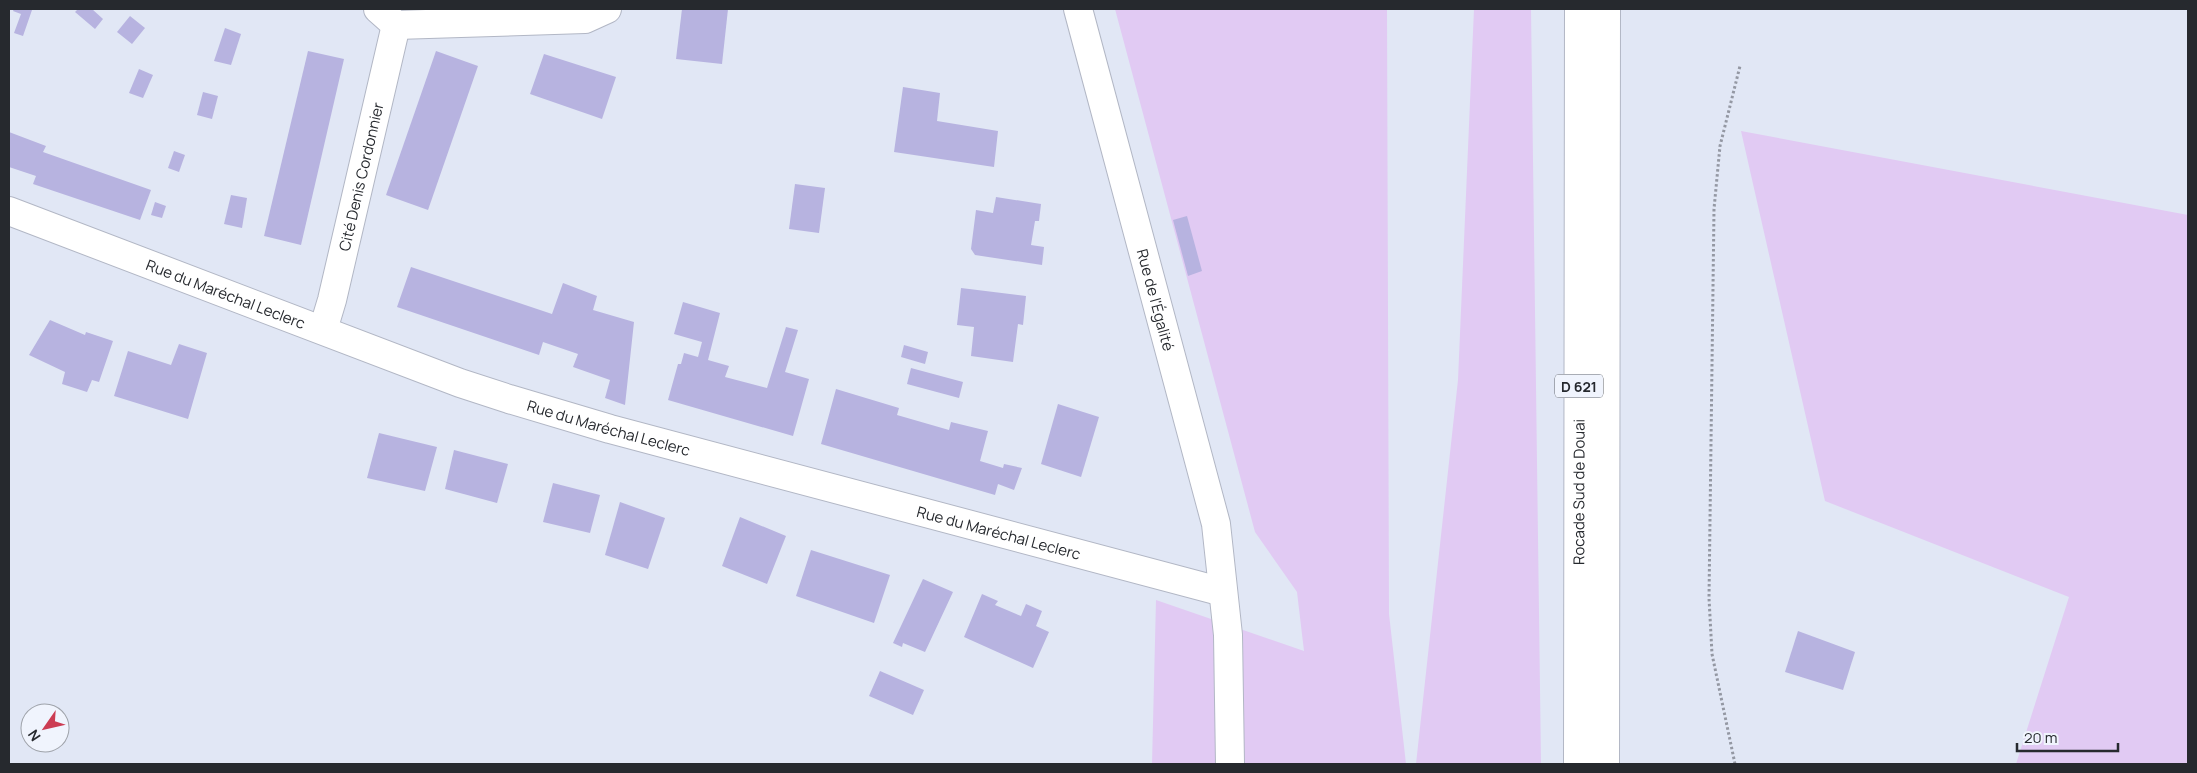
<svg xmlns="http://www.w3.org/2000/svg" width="2197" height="773" viewBox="0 0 2197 773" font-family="Manrope,sans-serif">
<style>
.green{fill:#e1caf3}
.building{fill:#b7b3e0}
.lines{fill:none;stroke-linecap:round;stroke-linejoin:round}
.minor-casing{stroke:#b2b7c5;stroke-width:30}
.trunk-casing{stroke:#b2b7c5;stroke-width:30}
.path{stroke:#9498a3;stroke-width:3;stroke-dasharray:2.5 2.5;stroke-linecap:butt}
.minor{stroke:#fff;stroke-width:28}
.trunk{stroke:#fff;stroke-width:28}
.labels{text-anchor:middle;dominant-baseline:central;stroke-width:4;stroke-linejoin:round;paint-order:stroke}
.shield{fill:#f0f4fd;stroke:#63666c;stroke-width:1}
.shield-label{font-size:14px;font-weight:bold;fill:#26292e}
.street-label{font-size:15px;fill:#26292e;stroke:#f0f4fd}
</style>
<rect width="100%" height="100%" fill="#e1e7f5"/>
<g class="green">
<path d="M1115 9H1387L1389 614 1406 764H1152L1156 600 1304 651 1297 592 1255 532Z"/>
<path d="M1474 9H1531L1541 764H1416L1458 380Z"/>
<path d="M1741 131 2188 215V764H2016L2069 597 1825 501Z"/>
</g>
<g class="building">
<path d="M14 9 32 10 23 36 14 33 21 14 13 11Z"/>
<path d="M78 9H92L103 19 95 29 75 12Z"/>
<path d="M682 9H728L722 64 676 59Z"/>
<path d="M130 16 145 28 132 44 117 32Z"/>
<path d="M225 28 241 34 231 65 214 61Z"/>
<path d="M308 51 344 59 301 245 264 236Z"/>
<path d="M436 51 478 66 428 210 386 195Z"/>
<path d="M544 54 616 77 602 119 530 94Z"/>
<path d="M139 69 153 75 143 98 129 93Z"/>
<path d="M903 87 940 93 937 121 998 131 994 167 894 152Z"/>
<path d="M203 92 218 96 212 119 197 115Z"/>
<path d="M9 132 46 146 43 152 151 190 140 220 33 184 36 176 9 167Z"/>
<path d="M174 151 185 155 179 172 168 168Z"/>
<path d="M795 184 825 188 819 233 789 229Z"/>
<path d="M231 195 247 198 242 228 224 224Z"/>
<path d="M996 197 1041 204 1039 221H1035L1031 245 1044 247 1042 265 975 255 971 249 976 210 993 213Z"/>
<path d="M155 202 166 206 162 218 151 215Z"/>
<path d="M1187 216 1202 271 1188 276 1173 220Z"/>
<path d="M411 267 552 314 563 283 597 296 593 310 634 322 625 405 605 398 610 380 573 367 578 354 543 342 539 355 397 307Z"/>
<path d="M961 288 1026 296 1023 325 1018 324 1013 362 971 356 974 327 957 325Z"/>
<path d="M683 302 720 313 708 360 729 366 725 377 767 388 786 327 798 330 785 372 809 379 793 436 668 400 678 364H681L684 353 698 357 702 342 674 334Z"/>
<path d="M50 320 85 335 86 332 113 341 99 382 92 380 87 392 62 384 65 372 29 355Z"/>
<path d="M179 344 207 353 188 419 114 396 128 351 171 365Z"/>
<path d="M904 345 928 352 925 364 901 357Z"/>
<path d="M911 368 963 382 959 398 907 384Z"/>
<path d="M836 389 899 408 897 415 949 430 951 422 988 431 980 461 1003 468 1004 464 1022 468 1014 490 998 484 995 495 821 444Z"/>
<path d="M1058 404 1099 417 1081 477 1041 464Z"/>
<path d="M379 433 437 447 425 491 367 478Z"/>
<path d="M454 450 508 464 497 503 445 489Z"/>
<path d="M553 483 600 495 590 533 543 522Z"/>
<path d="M620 502 665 518 648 569 605 555Z"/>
<path d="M740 517 786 536 767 584 722 566Z"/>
<path d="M811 550 890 575 874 623 796 596Z"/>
<path d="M923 579 953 592 925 652 903 643 902 647 893 643Z"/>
<path d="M982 594 998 601 995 605 1021 616 1026 604 1042 611 1036 626 1049 632 1033 668 964 637Z"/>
<path d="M1798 631 1855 652 1843 690 1785 672Z"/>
<path d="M880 671 924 690 913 715 869 696Z"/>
</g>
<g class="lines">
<defs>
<g id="minor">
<path d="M378 9 396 25 585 19 607 9"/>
<path id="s1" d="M1078 9 1216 524 1228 635 1230 764"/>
<path id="s2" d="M9 211 460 383 509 399 610 429 1223 592"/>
<path id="s3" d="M323 330 332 300 396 25"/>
</g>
<g id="trunk">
<path id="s4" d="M1578 764 1579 9"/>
<path d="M1605 764 1606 9"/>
</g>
</defs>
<use href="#minor" class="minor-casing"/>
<use href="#trunk" class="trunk-casing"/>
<path class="path" d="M1735 764 1712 654 1709 598 1714 209 1720 146 1740 66"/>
<use href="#minor" class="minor"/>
<use href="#trunk" class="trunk"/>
</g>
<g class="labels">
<rect class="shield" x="1555" y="374.5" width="48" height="23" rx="4"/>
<g class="shield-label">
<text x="1579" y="386">D 621</text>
</g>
<g class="street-label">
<text stroke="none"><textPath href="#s3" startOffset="158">Cité Denis Cordonnier</textPath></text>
<text stroke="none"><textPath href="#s2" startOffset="232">Rue du Maréchal Leclerc</textPath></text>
<text stroke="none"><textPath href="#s1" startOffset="301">Rue de l'Égalité</textPath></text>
<text stroke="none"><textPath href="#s2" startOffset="638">Rue du Maréchal Leclerc</textPath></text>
<text stroke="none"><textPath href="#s4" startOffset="272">Rocade Sud de Douai</textPath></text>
<text stroke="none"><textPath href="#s2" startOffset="1042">Rue du Maréchal Leclerc</textPath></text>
</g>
</g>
<rect width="2197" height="773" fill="none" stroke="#26292e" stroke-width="20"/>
<g transform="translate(45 728) rotate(236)"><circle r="24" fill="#f0f4fd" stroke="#9fa3aa"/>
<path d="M0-4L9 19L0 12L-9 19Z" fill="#cc3c53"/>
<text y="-8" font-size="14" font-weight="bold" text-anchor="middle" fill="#26292e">N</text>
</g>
<path d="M2017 743v8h101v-8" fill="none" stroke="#26292e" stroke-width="2.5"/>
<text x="2024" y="743" font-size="15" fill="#26292e" stroke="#f0f4fd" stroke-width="4" paint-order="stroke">20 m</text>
</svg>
